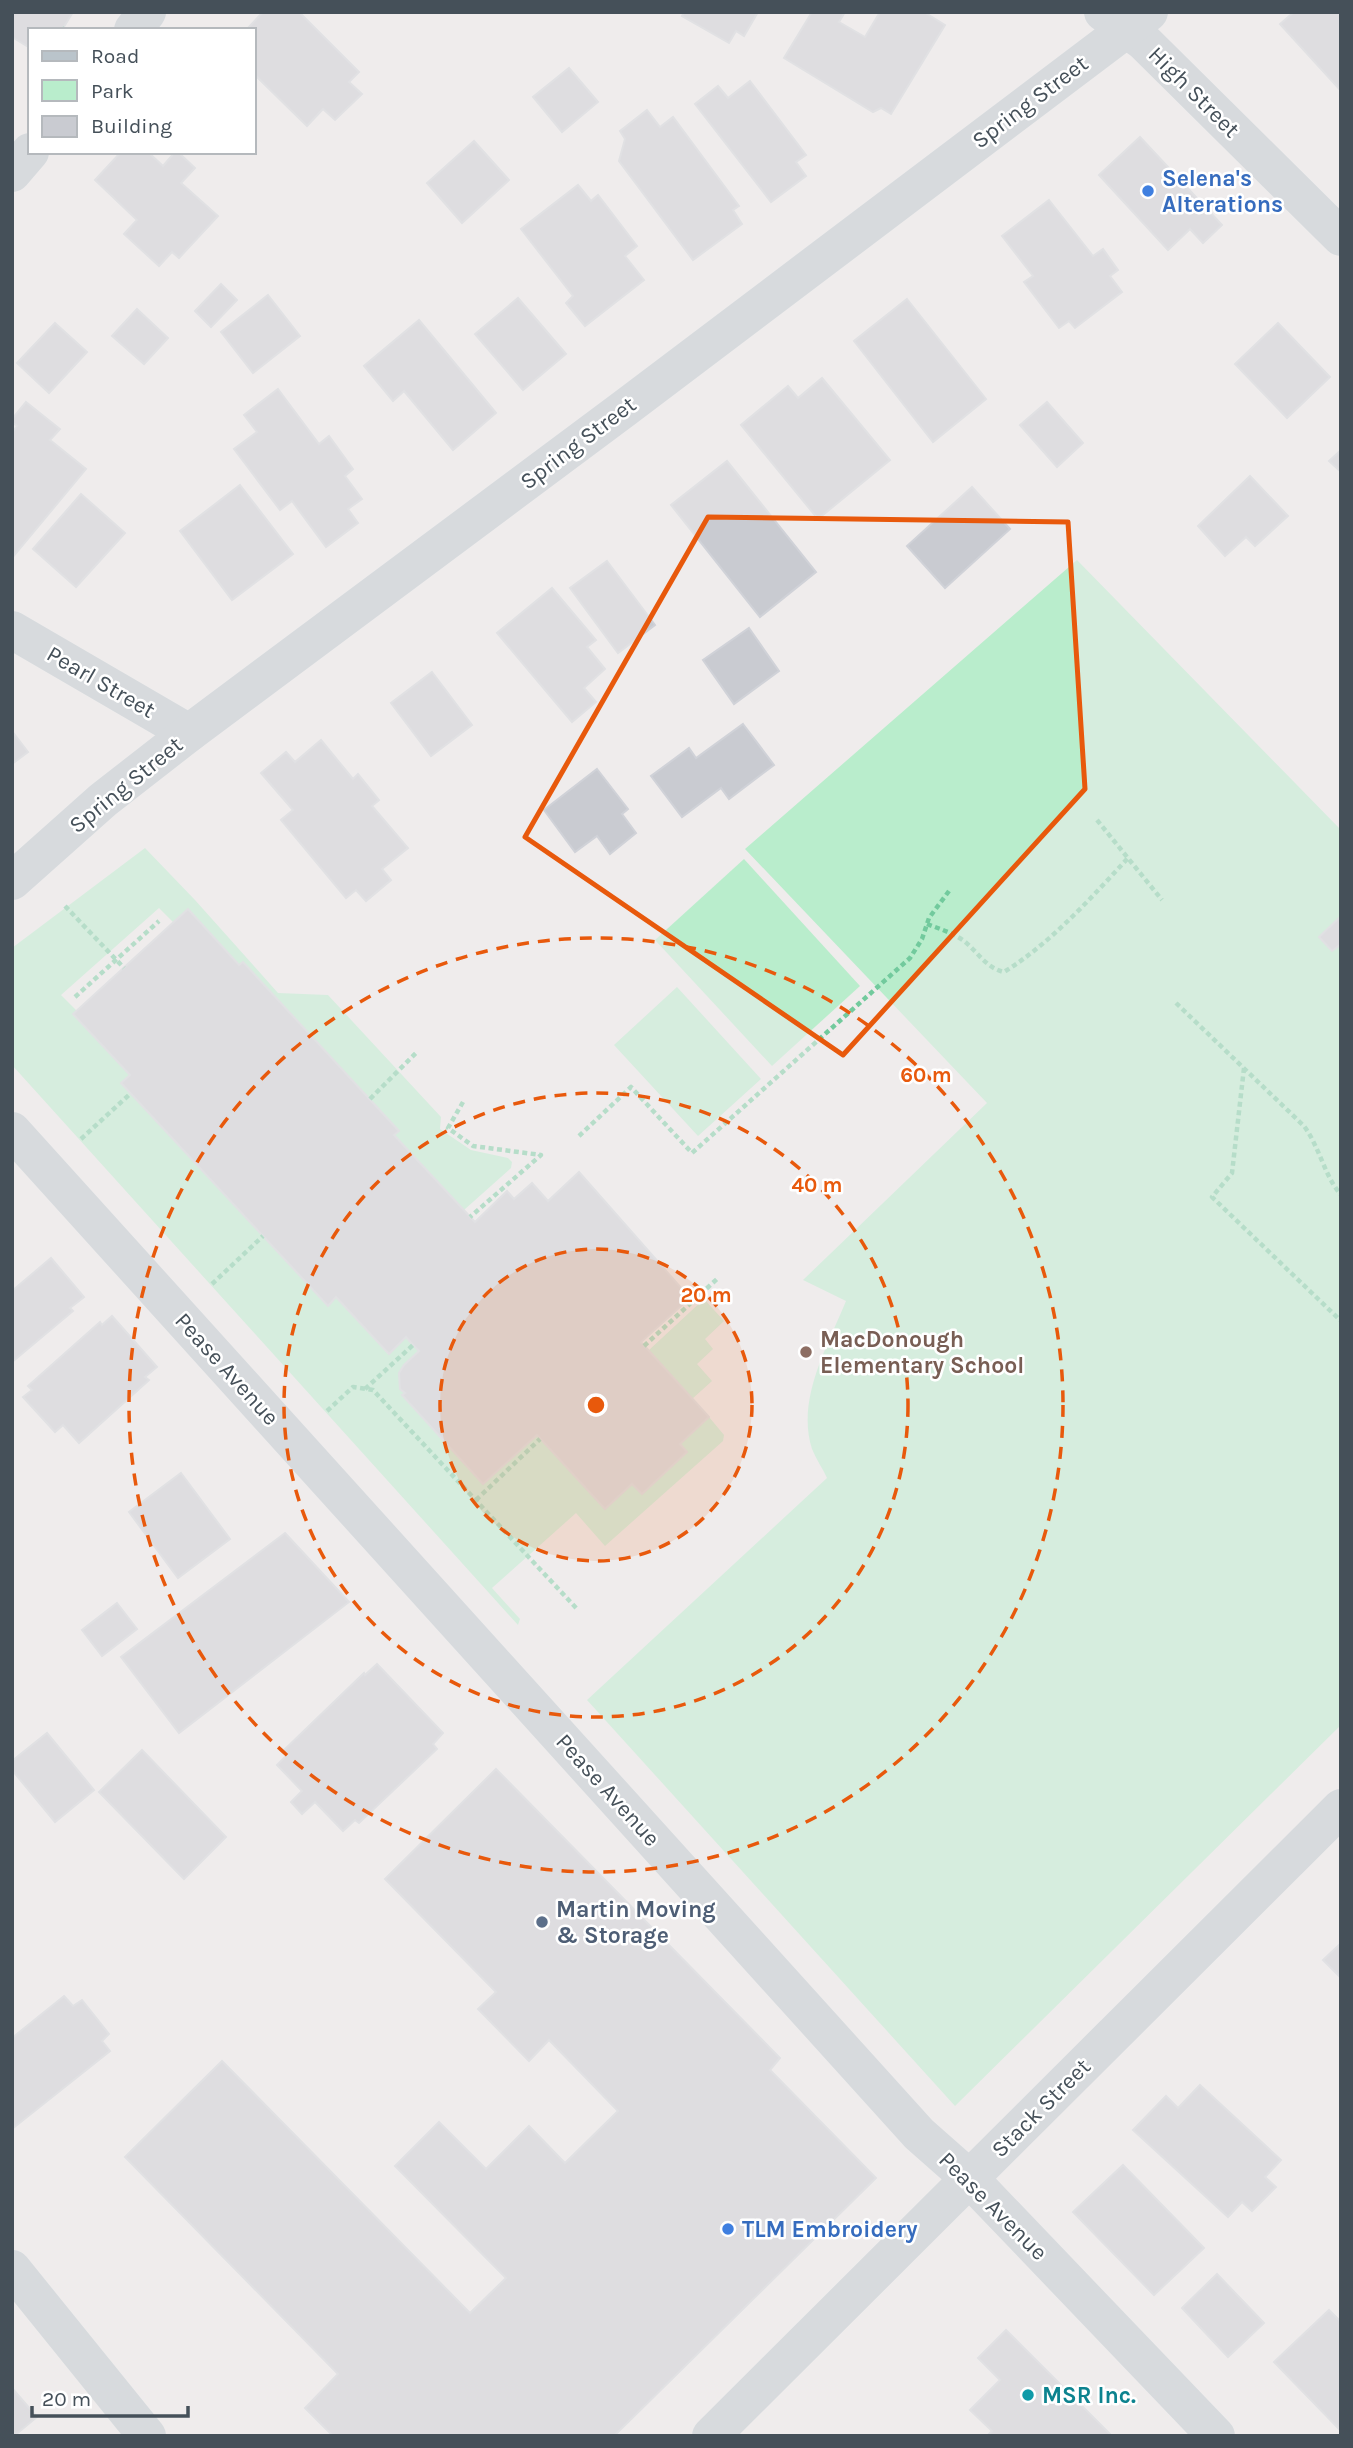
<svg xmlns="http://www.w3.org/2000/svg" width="1353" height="2448" viewBox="0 0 1353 2448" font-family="Karla,sans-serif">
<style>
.green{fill:#b9edcc}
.building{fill:#c9cbd1;stroke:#d0d2d8;stroke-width:2}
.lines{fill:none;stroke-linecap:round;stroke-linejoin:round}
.path{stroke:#72ca9d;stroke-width:4.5;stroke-dasharray:5 3.5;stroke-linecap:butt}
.minor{stroke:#bac4cb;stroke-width:38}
.marked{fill:none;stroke:#e8590c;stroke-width:5;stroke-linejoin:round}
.ring{fill:none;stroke:#e8590c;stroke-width:3.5;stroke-dasharray:12 9}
.shop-dot{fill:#3f7fe0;stroke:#fff;stroke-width:2.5}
.education-dot{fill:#8d6e63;stroke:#fff;stroke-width:2.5}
.service-dot{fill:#5c6f8a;stroke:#fff;stroke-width:2.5}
.culture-dot{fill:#0f9aa8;stroke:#fff;stroke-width:2.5}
.labels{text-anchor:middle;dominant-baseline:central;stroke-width:5;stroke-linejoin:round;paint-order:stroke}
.street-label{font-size:23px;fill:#455059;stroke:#fff}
.shop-label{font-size:23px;font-weight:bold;fill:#366cbe;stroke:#fff;text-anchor:start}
.education-label{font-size:23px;font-weight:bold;fill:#785e54;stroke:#fff;text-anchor:start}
.service-label{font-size:23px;font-weight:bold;fill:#4e5e75;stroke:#fff;text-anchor:start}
.culture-label{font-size:23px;font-weight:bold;fill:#0d838f;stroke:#fff;text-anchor:start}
.centre{fill:#e8590c;stroke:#fff;stroke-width:3.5}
.ring-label{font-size:21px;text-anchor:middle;font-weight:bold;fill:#e8590c;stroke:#fff;stroke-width:5;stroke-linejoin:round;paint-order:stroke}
</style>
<rect width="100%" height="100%" fill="#efecec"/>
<g class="green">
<path d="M1077 560 1341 830V1725L955 2106 587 1700 827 1478C823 1469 816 1459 812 1449 796 1400 828 1345 846 1301L803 1280 987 1103 745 849Z"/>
<path d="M145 848 195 900 278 993 328 995 441 1117 440 1129 471 1150 508 1158 512 1162 511 1168 464 1210 394 1135 398 1130 243 962 239 965 188 909 173 922 159 908 61 995 77 1011 73 1015 130 1075 121 1083 327 1305 336 1297 388 1354 406 1337 419 1351C406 1363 396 1371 400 1389L405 1393 403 1396 483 1483 537 1435 605 1509 632 1484 642 1493 687 1452 680 1444 709 1417 724 1435 723 1441 605 1546 576 1513 492 1588 520 1619 518 1625 12 1065V948Z"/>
<path d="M744 859 860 986 772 1066 655 940Z"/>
<path d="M677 987 761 1079 698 1136 614 1045Z"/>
<path d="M704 1299 724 1321 705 1339 713 1349 697 1364 712 1381 692 1399 648 1351Z"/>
</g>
<g class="building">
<path d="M12 12H73L62 30H30V48L12 37Z"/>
<path d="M263 12H299L359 72 349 82 362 94 335 120 323 109 307 126 254 74V30H246Z"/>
<path d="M684 12H758L744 36 736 31 729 43 682 16Z"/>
<path d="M812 12H845L839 22 865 37 880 12H924L945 25 891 114 881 108 873 112 784 58Z"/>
<path d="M1294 12H1341V91L1280 24Z"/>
<path d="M569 68 598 102 562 132 533 97Z"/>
<path d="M750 81 806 155 796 162 806 176 771 202 695 104 718 86 728 98Z"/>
<path d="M647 110 660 127 673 117 739 206 733 210 742 224 693 260 619 161 625 139 620 131Z"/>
<path d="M1140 137 1222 225 1203 243 1190 229 1168 250 1099 175Z"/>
<path d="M474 141 509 180 462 223 427 183Z"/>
<path d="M121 152H148L163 166 175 152H178L195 168 181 183 218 216 179 258 172 252 159 266 124 234 137 220 95 180Z"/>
<path d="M578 185 591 201 598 195 637 246 625 256 644 280 585 326 566 303 573 296 521 229Z"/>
<path d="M1049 200 1093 256 1103 249 1118 270 1110 276 1122 292 1075 328 1069 321 1059 328 1024 282 1033 276 1002 236Z"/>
<path d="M221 284 237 300 211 327 195 311Z"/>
<path d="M268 295 300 336 253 373 221 332Z"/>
<path d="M518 298 566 354 523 390 475 334Z"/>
<path d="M907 299 986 399 933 442 854 341Z"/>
<path d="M137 309 168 338 144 364 112 336Z"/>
<path d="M419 320 496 413 453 450 404 391 393 401 364 366Z"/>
<path d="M55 323 87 352 49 393 17 363Z"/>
<path d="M1278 323 1330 377 1287 418 1235 364Z"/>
<path d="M822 378 890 460 818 519 741 425 788 386 798 398Z"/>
<path d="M278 389 319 444 329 436 353 469 345 476 362 499 348 509 358 523 326 547 292 501 280 510 234 449 257 432 244 415Z"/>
<path d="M26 402 60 429 50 440 86 469 12 558V433L17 426 12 422V419Z"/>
<path d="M1047 402 1083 443 1057 467 1020 425Z"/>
<path d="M1341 450V472L1329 461Z"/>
<path d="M727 461 816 572 760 617 671 505Z"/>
<path d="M1250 476 1288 516 1255 546 1246 537 1225 556 1198 526Z"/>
<path d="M240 485 293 554 232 600 180 531Z"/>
<path d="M972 487 1010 529 945 588 907 546Z"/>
<path d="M81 494 125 533 76 587 33 549Z"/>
<path d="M607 561 655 625 618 653 570 588Z"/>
<path d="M552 588 596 640 587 647 605 669 584 688 596 702 572 722 497 633Z"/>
<path d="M749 628 779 671 734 704 703 660Z"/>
<path d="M432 672 472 725 431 756 391 703Z"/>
<path d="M743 724 774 765 729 799 721 788 682 817 651 776 689 748 696 758Z"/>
<path d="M12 731 28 752 12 764Z"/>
<path d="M321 740 353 779 358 774 379 800 372 806 408 848 382 869 391 880 366 901 356 890 346 898 281 820 293 810 261 773 286 752 295 762Z"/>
<path d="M597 769 628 809 622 814 636 833 610 854 597 836 575 852 544 810Z"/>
<path d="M188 909 239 965 243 962 399 1131 394 1135 475 1222 507 1191 514 1199 532 1183 548 1201 579 1172 690 1298 641 1342 709 1417 680 1444 687 1452 642 1494 632 1484 605 1509 537 1435 483 1484 402 1395 405 1393 400 1389 399 1373 404 1365 419 1351 413 1345 406 1337 389 1354 336 1297 328 1306 121 1083 130 1075 73 1014Z"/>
<path d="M1340 917 1341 944 1332 951 1319 937Z"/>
<path d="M51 1258 84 1297 70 1308 73 1311 12 1362V1291Z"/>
<path d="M112 1316 157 1367 145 1377 149 1380 79 1443 63 1425 55 1432 23 1397 32 1390 28 1386 100 1322 102 1325Z"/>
<path d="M181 1473 230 1539 178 1578 129 1512Z"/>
<path d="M285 1533 349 1602 179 1733 121 1657Z"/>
<path d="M117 1603 137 1629 102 1656 82 1630Z"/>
<path d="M377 1664 443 1733 433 1744 437 1749 359 1823 355 1820 343 1831 315 1802 302 1814 291 1802 302 1791 277 1765 287 1755 283 1751 364 1673 365 1675Z"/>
<path d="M47 1733 94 1790 55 1822 12 1770V1761Z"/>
<path d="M142 1750 226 1837 184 1879 99 1792Z"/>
<path d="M496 1769 780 2058 770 2070 876 2178 614 2436H333L305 2408 338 2374 125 2157 222 2061 470 2313 506 2278 395 2166 439 2122 486 2169 529 2126 565 2163 618 2111 549 2040 529 2061 478 2009 496 1992 385 1879Z"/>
<path d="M1341 1943V1978L1323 1960Z"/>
<path d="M64 1996 73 2006 82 2000 109 2034 102 2041 110 2051 12 2129V2038Z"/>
<path d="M1200 2085 1281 2160 1265 2177 1276 2187 1252 2211 1242 2202 1228 2217 1133 2130 1166 2096 1178 2108Z"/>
<path d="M1123 2165 1204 2248 1154 2295 1073 2212Z"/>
<path d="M1217 2274 1264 2323 1228 2357 1182 2308Z"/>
<path d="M1329 2310 1341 2322V2431L1274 2362Z"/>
<path d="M1006 2330 1112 2436H987L992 2431 970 2410 1000 2380 978 2358Z"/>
<path d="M12 2388 37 2417 14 2436H12Z"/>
</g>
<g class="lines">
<g class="path">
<path d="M62 28 65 30"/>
<path d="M1097 820 1162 900"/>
<path d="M65 906 124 968"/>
<path d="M927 924C940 929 953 933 964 941 978 952 986 968 1004 972 1051 943 1091 898 1128 858"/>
<path d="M75 997 159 921"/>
<path d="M1176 1003 1304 1126C1320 1148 1324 1175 1341 1195"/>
<path d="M1244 1068 1232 1173 1212 1197 1341 1321"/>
<path d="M370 1099 418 1051"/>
<path d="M463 1102 448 1128 473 1146 541 1155 470 1217"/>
<path d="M579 1136 631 1087 692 1153 910 958 922 939 929 918 949 891"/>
<path d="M81 1139 130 1094"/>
<path d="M212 1284 263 1236"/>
<path d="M644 1346 717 1279"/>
<path d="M365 1389 413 1345"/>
<path d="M327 1411 353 1387 373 1390 578 1610"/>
<path d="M476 1500 540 1439"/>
</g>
<g class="minor">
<path d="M1103 12 1143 41 1341 237"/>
<path d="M133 30 147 12"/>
<path d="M12 173 30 152"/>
<path d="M12 630 189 733"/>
<path d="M12 881 103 800 189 733 625 408 1149 12"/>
<path d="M12 1131 919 2134 970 2179 1216 2436"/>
<path d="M12 2269 147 2436"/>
<path d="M711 2436 1341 1808"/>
</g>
</g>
<path d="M0 0H1353V2448H0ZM708 517 1068 522 1085 789 843 1055 525 837Z" fill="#efecec" fill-opacity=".55" fill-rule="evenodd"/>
<path class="marked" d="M708 517 1068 522 1085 789 843 1055 525 837Z"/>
<circle cx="596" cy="1405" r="156" fill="#e8590c" fill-opacity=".12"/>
<g class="ring">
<circle cx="596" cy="1405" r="156"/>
<circle cx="596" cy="1405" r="312"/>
<circle cx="596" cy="1405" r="467"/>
</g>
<g class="shop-dot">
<circle cx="1148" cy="191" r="7"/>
<circle cx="728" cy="2229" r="7"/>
</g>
<circle class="education-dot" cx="806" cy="1352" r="7"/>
<circle class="service-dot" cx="542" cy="1922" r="7"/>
<circle class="culture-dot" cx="1028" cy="2395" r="7"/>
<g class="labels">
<g class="street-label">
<text transform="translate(1194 92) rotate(45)">High Street</text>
<text transform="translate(1030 102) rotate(-37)">Spring Street</text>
<text transform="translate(578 443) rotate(-37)">Spring Street</text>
<text transform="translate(101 682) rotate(30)">Pearl Street</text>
<text transform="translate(126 785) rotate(-39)">Spring Street</text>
<text transform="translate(227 1369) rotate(48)">Pease Avenue</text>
<text transform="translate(608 1790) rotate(48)">Pease Avenue</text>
<text transform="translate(1041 2108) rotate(-45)">Stack Street</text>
<text transform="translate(993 2206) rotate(45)">Pease Avenue</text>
</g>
<g class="shop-label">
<text x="1162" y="178">Selena's<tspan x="1162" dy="26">Alterations</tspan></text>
<text x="742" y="2229">TLM Embroidery</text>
</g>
<g class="education-label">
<text x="820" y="1339">MacDonough<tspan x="820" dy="26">Elementary School</tspan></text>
</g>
<g class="service-label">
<text x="556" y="1909">Martin Moving<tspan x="556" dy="26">&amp; Storage</tspan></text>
</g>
<g class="culture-label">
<text x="1042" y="2395">MSR Inc.</text>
</g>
</g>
<circle cx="596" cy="1405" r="10" class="centre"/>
<g class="ring-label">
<text x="926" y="1082">60 m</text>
<text x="817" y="1192">40 m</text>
<text x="706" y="1302">20 m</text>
</g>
<rect width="1353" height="2448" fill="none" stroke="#455059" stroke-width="28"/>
<rect x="28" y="28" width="228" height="126" fill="#ffffff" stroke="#b5b9bd" stroke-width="2"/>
<rect x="42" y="51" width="35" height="10" fill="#bac4cb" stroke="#b5b9bd" stroke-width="2"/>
<text x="91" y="63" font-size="21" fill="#455059">Road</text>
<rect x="42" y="80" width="35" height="21" fill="#b9edcc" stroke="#b5b9bd" stroke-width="2"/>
<text x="91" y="98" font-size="21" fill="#455059">Park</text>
<rect x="42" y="116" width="35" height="21" fill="#c9cbd1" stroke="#b5b9bd" stroke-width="2"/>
<text x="91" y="133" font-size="21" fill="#455059">Building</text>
<path d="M32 2406v10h156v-10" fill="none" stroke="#455059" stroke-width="3.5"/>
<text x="42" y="2406" font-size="21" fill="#455059" stroke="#ffffff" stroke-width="5" paint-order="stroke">20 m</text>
</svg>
